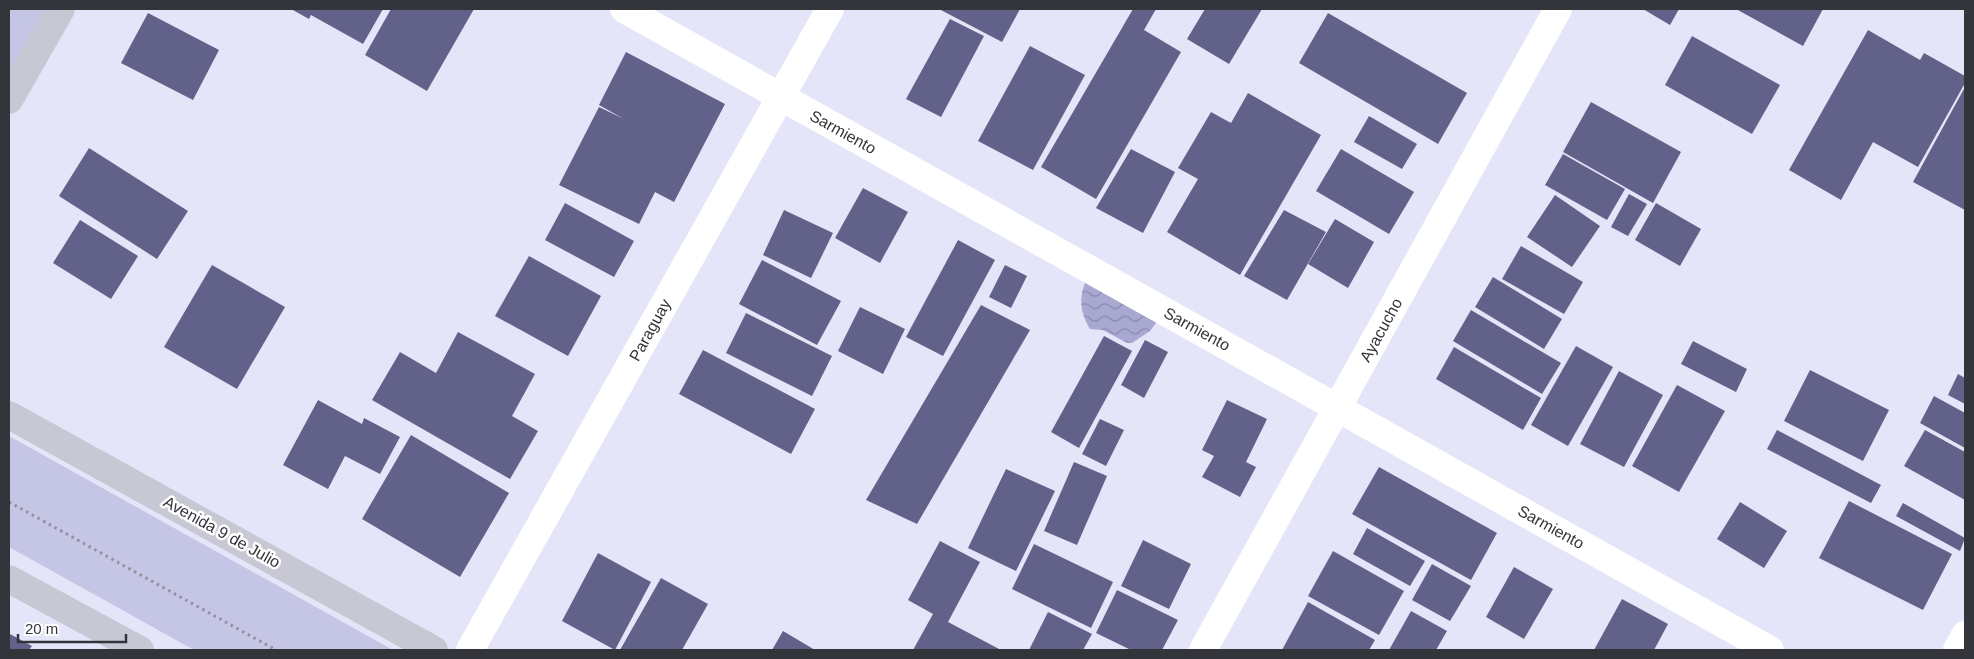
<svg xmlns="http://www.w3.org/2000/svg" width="1974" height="659" viewBox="0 0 1974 659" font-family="Arial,sans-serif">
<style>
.green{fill:#c5c5e5}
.water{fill:url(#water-waves)}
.building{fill:#626189}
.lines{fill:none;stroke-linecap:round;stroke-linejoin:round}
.path{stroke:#91919e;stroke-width:3;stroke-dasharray:2.5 4;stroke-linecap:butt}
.street{stroke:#fff;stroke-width:28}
.secondary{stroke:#c8c8d4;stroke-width:28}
.labels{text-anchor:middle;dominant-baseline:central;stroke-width:5;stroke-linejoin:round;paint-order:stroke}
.street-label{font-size:16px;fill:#34343b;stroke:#fff}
</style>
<defs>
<pattern id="water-waves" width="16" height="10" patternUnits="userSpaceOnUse" patternTransform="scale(1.25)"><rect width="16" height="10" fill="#a8a8d3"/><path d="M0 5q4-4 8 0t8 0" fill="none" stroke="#8a8aac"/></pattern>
</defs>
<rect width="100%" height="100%" fill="#e4e5f8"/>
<g class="green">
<path d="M9 9H50L9 84Z"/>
<path d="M9 436 393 650H194L9 547Z"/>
</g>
<path class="water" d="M1087 279 1162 315 1150 331 1132 343H1127L1103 330 1090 329C1080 313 1078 296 1087 279Z"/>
<g class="building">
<path d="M291 9H383L363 44 311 15 309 19Z"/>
<path d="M391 9H474L427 91 365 55Z"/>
<path d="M939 9H1020L1002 42Z"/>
<path d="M1133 9H1156L1144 30 1181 52 1096 199 1041 167Z"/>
<path d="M1205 9H1262L1229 64 1187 39Z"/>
<path d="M1643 9H1679L1670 25Z"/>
<path d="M1736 9H1823L1803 46Z"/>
<path d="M148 13 219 50 193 100 121 63Z"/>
<path d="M1328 13 1467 93 1438 144 1299 63Z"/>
<path d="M950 19 984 36 941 117 906 99Z"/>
<path d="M1868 30 1920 60 1924 53 1965 76V83L1918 167 1873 142 1841 200 1789 170Z"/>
<path d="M1692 36 1780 85 1752 134 1665 85Z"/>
<path d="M1030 46 1085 75 1033 170 978 141Z"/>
<path d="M626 52 725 104 674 202 655 192 639 224 559 185 599 107 624 119 599 105Z"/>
<path d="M1965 87V210L1913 182Z"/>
<path d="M1248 93 1321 135 1240 275 1167 232 1198 179 1178 168 1211 112 1231 123Z"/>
<path d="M1591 102 1681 152 1653 203 1563 152Z"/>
<path d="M1369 116 1417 144 1402 169 1354 142Z"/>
<path d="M89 148 188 211 157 259 59 196Z"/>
<path d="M1131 149 1175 172 1143 233 1096 208Z"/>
<path d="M1341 149 1414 192 1389 234 1316 191Z"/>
<path d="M1563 154 1625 189 1607 220 1545 185Z"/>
<path d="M863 188 908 212 880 263 835 238Z"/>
<path d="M1629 194 1647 204 1628 236 1611 227Z"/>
<path d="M1555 195 1600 226 1572 267 1527 237Z"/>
<path d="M565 203 634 241 614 277 545 240Z"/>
<path d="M1656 203 1701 229 1680 266 1635 240Z"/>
<path d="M784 210 833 233 811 278 763 255Z"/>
<path d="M1284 210 1326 232 1287 300 1244 276Z"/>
<path d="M1335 219 1374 242 1348 288 1308 264Z"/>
<path d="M80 220 138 256 111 299 53 263Z"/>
<path d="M958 240 995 260 943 356 906 337Z"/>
<path d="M1521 246 1583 282 1564 314 1502 279Z"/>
<path d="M529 256 601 296 568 356 495 316Z"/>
<path d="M762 260 841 301 817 345 739 304Z"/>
<path d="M212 265 285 307 237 389 164 347Z"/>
<path d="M1005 265 1027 276 1011 308 989 297Z"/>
<path d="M1493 277 1562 319 1544 349 1475 307Z"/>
<path d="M981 305 1030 330 917 524 866 500Z"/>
<path d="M860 307 905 329 883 374 838 351Z"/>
<path d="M1471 310 1561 363 1542 394 1453 341Z"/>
<path d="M746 313 832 356 812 396 726 353Z"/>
<path d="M458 332 535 374 512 416 538 431 510 479 372 400 400 352 436 373Z"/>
<path d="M1104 336 1132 351 1079 448 1051 432Z"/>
<path d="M1145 340 1168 352 1144 398 1121 385Z"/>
<path d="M1693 341 1747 369 1736 392 1681 364Z"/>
<path d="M1576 346 1613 367 1568 446 1531 425Z"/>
<path d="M1454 347 1541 398 1523 430 1436 379Z"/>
<path d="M703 350 815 409 791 454 679 394Z"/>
<path d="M1810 370 1889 410 1863 461 1784 421Z"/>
<path d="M1619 371 1663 395 1624 467 1580 444Z"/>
<path d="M1958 374 1965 378V404L1948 395Z"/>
<path d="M1677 385 1725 411 1679 492 1632 466Z"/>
<path d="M1934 396 1965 413V448L1920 423Z"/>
<path d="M318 400 362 424 364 418 400 437 380 474 345 456 328 489 283 465Z"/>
<path d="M1227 400 1267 419 1246 462 1256 467 1240 497 1202 477 1214 456 1202 450Z"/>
<path d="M1100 419 1124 430 1106 466 1082 454Z"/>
<path d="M1777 430 1881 485 1871 503 1767 449Z"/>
<path d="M1925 430 1965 452V500L1904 466Z"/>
<path d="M411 435 509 493 460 577 362 519Z"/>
<path d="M1074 462 1107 476 1077 545 1044 531Z"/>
<path d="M1379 467 1497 533 1471 580 1352 514Z"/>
<path d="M1006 469 1055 491 1016 571 968 548Z"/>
<path d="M1849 501 1952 554 1923 610 1819 558Z"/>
<path d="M1740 502 1787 531 1764 568 1717 539Z"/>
<path d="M1903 503 1965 538 1960 551 1896 516Z"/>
<path d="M1367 528 1425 561 1410 586 1353 554Z"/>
<path d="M1143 540 1191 564 1169 609 1121 586Z"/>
<path d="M940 541 980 562 948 622 1001 650H913L933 614 908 600Z"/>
<path d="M1034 544 1113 582 1091 628 1012 589Z"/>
<path d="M1333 551 1404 591 1379 635 1308 596Z"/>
<path d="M598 553 651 582 615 650 562 621Z"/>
<path d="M1432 564 1471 586 1450 621 1412 600Z"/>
<path d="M1514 567 1553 589 1524 639 1486 617Z"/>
<path d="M661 578 708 604 682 650H620Z"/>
<path d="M1117 590 1178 620 1162 650H1131L1096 633Z"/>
<path d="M1622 599 1668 624 1654 650H1594Z"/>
<path d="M1308 602 1375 640 1369 650H1282Z"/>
<path d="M1411 611 1447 631 1436 650H1389Z"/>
<path d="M1048 612 1092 634 1083 650H1029Z"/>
<path d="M783 631 815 650H772Z"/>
<path d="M10 634 32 646 29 650H9Z"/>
</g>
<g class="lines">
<path class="path" d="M9 502 276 650"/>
<g class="street">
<path d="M624 9 1770 650"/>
<path d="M470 650 830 9"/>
<path d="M1203 650 1558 9"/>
<path d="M1957 650 1965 635"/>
</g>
<g class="secondary">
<path d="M9 100 61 9"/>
<path d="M9 415 434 650"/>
<path d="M9 579 140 650"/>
</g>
</g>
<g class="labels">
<g class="street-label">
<text transform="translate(843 132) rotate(29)">Sarmiento</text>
<text transform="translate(1197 329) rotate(29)">Sarmiento</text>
<text transform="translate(650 330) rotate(-61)">Paraguay</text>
<text transform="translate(1381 330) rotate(-61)">Ayacucho</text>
<text transform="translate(1551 527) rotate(29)">Sarmiento</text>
<text transform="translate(222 532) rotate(29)">Avenida 9 de Julio</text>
</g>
</g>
<rect width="1974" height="659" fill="none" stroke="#34343b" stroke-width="20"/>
<path d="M18 634v8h108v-8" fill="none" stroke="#34343b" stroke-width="2.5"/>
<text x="25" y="634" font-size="15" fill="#34343b" stroke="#ffffff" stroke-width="4" paint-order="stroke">20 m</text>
</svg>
